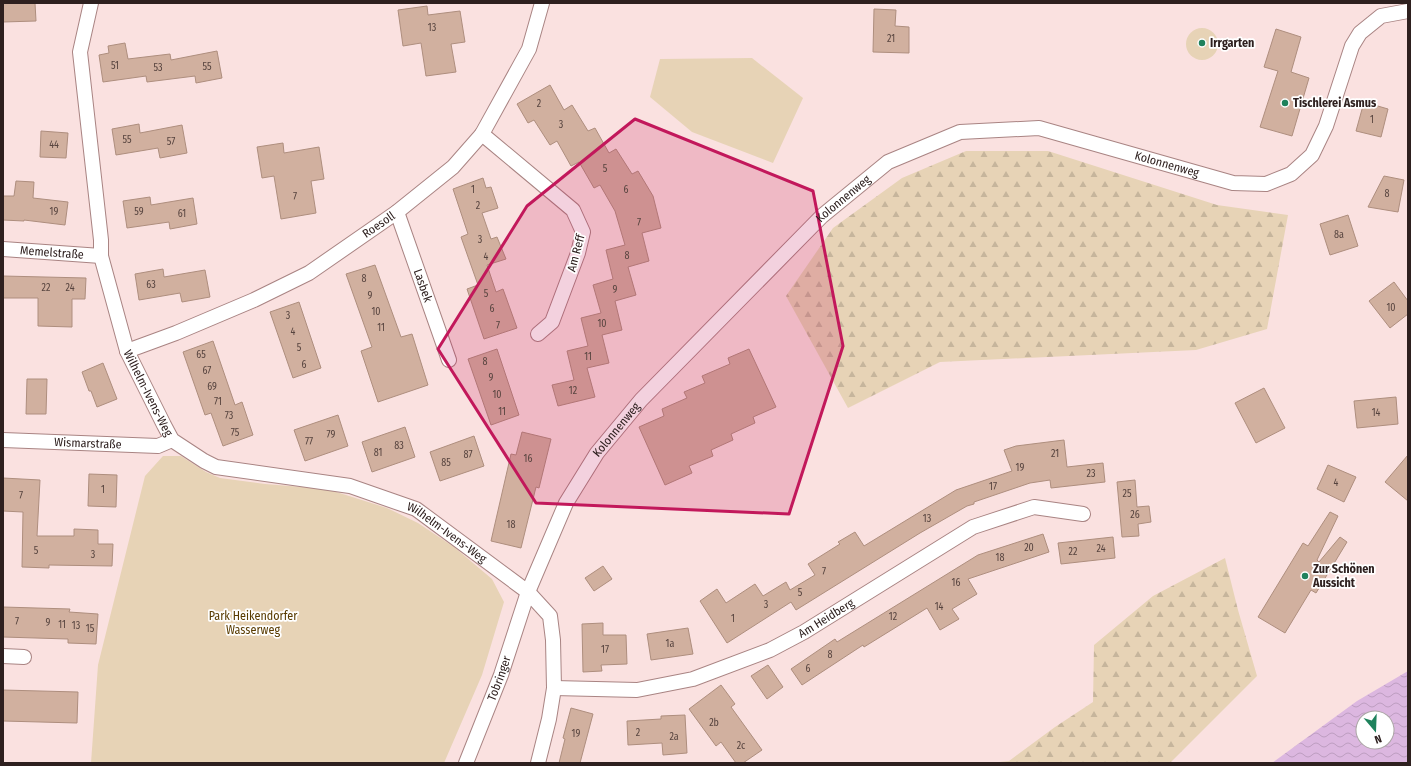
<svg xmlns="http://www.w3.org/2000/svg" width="1411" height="766" viewBox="0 0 1411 766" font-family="'Fira Sans Condensed',sans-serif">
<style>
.green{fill:#e7d3b6}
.forest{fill:url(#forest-firs)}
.water{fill:url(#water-waves);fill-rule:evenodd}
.building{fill:#d1b09f;stroke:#ae8e7e}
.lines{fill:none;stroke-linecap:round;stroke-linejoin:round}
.street-casing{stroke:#a98483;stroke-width:16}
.street{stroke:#fff;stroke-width:14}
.marked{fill:#c2185b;fill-opacity:0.2;stroke:#c2185b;stroke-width:3;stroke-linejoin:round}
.poi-dot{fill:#1e825c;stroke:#fff;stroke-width:1.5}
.labels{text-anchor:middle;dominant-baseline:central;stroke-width:3.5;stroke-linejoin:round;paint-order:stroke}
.number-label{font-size:10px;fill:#57443f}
.poi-label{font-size:12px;font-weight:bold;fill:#2e201f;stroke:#fff;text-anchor:start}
.street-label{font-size:12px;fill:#2e201f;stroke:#fff}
.park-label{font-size:12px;fill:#593b00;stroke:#fff}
</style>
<defs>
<pattern id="forest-firs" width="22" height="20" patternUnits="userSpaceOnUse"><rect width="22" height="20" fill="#e7d3b6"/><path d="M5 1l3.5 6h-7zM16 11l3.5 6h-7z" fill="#c6b59c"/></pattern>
<pattern id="water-waves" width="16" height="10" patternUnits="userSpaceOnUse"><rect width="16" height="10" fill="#dcb7e0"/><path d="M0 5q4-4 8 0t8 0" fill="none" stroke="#bd9dc0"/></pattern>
</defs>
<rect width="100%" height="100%" fill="#fae1e0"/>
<g class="green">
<circle cx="1202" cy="44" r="16"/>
<path d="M752 58 803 98 773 163 692 132 650 97 660 59Z"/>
<path d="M163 456H181L206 472 220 478 265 484 327 489 387 508 418 523 454 547 492 579 504 602 482 675 444 763H91L98 665 145 476Z"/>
</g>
<g class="forest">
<path d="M966 151H1048L1217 205 1288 215 1267 329 1196 350 940 362 848 408 786 296 833 228 902 178Z"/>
<path d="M1225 558 1238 610 1257 676 1170 763H989L1009 761 1055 727 1093 702 1094 645 1153 596Z"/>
</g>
<path class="water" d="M1408 671V763H1272L1357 701ZM1363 718H1387V742H1363Z"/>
<g class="building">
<path d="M3 3H35L36 21 3 22Z"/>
<path d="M427 6 428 15 460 11 465 42 451 44 456 72 426 76 421 43 403 46 398 10Z"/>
<path d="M874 9 896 10 895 26 909 27V53L873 52Z"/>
<path d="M1276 29 1301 37 1291 72 1309 78 1292 136 1260 127 1278 71 1264 67Z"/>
<path d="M125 43 128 59 170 54 171 60 217 51 222 78 196 83 195 76 147 82 146 76 103 82 99 55 109 53 108 46Z"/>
<path d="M550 85 564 110 572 105 588 131 595 128 609 153 616 149 632 174 638 171 653 196 661 228 642 233 649 261 628 267 636 295 615 301 622 330 602 335 609 363 587 368 595 397 558 406 552 385 574 380 567 351 588 346 581 318 601 313 593 285 613 279 606 250 625 245 615 211 600 185 594 188 579 162 571 166 557 141 550 145 534 120 528 123 517 104Z"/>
<path d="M1364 102 1388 109 1381 137 1356 131Z"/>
<path d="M139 124 140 133 182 125 187 153 160 158 158 148 116 155 112 129Z"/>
<path d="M41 131 68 133 66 158 40 157Z"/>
<path d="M283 143 284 153 319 147 324 179 311 181 316 213 281 219 274 176 262 178 257 147Z"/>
<path d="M1384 176 1404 180 1398 212 1368 207Z"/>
<path d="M483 178 486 188 491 187 498 208 482 213 491 239 497 237 506 259 487 265 496 292 503 289 517 328 484 339 467 289 478 285 461 237 468 234 453 189Z"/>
<path d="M16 181 34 182 33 198 68 202 65 225 24 220V221L3 220V196H14Z"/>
<path d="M150 197 151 205 193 198 197 224 170 229 169 222 127 228 123 201Z"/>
<path d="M1348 215 1358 246 1330 255 1320 224Z"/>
<path d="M375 265 401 337 412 334 428 385 378 402 361 351 372 347 346 274Z"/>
<path d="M163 269 164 277 205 270 210 297 182 302 180 293 139 300 135 274Z"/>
<path d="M3 276 86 278 85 299H72V327L38 326V298H3Z"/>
<path d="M1394 282 1408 301V314L1390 328 1369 301Z"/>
<path d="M299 302 321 368 293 378 270 312Z"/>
<path d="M213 341 235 405 242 402 253 435 223 446 211 413 205 415 183 352Z"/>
<path d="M497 349 519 415 491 425 468 359Z"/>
<path d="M749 349 776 407 753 417 755 423 731 434 733 440 711 450 713 456 689 466 692 473 665 485 639 427 664 416 662 409 687 398 684 392 705 383 702 376 730 364 728 358Z"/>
<path d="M103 363 117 399 97 407 91 391H89L82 372Z"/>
<path d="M27 379H47L46 414H26Z"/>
<path d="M1264 388 1285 428 1256 443 1235 403Z"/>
<path d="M1396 397 1398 424 1357 428 1354 401Z"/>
<path d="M338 415 348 446 305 461 294 430Z"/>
<path d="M405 427 415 457 372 472 362 442Z"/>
<path d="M522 432 551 439 539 488 536 487 521 548 491 541 511 454 516 455Z"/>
<path d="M474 436 484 466 440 481 430 452Z"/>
<path d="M1064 440 1067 467 1103 463 1105 482 1051 488 1050 480 1030 483 974 502V504L967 506 920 533 796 610 791 602 727 643 700 601 717 589 726 603 755 584 763 596 786 582 790 590 815 575 808 564 840 544 838 542 855 532 864 546 956 490 1012 471 1004 450 1016 446Z"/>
<path d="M1408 455V501L1385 482Z"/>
<path d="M1328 465 1356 477 1344 502 1317 489Z"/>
<path d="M89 474 117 475 116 507 88 506Z"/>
<path d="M3 478 40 480 37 536H74V529L98 530V544H113L112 566 49 565V568L22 567 23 512 3 511Z"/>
<path d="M1135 480 1137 507 1149 506 1151 522 1138 524 1139 536 1122 537 1117 482Z"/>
<path d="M1330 512 1338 516 1317 560 1319 562 1340 537 1347 542 1316 593 1311 590 1285 633 1258 617 1303 543 1308 546Z"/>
<path d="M1043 534 1049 552 968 579 977 594 952 609 959 619 940 630 927 608 864 647 863 645 802 685 791 669 835 639 837 642 978 555Z"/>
<path d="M1113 537 1115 558 1061 564 1058 543Z"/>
<path d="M603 566 612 579 594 591 585 578Z"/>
<path d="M3 607 70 609 69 612 98 614 96 644 68 643V639L3 637Z"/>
<path d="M603 623V635H626L627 664 601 665 602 671 583 672 582 624Z"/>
<path d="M688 628 693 654 651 660 647 634Z"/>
<path d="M768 665 783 687 767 699 751 676Z"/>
<path d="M721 685 735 704 731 707 762 750 743 763H736L721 742 716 746 689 709Z"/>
<path d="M3 690 78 692 77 723 3 721Z"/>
<path d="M571 708 593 714 580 763H559L565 739 563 738Z"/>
<path d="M685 715 687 753 663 755 662 743 628 745 627 721 661 719V716Z"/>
</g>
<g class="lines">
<defs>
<g id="street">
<path id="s1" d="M91 3 80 52 101 240V256L127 351 164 425 172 440 204 461 216 467 350 486 416 509 528 592 550 616 553 640 554 688 549 719 538 763"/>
<path d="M482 134 573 210 583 232 578 253 552 322 538 334"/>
<path id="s2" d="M397 212 449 360"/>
<path id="s3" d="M3 249 101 256"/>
<path id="s4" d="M127 351 176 333 254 300 309 273 397 212 453 167 482 134 529 49 542 3"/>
<path id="s5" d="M3 440 158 446 172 440"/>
<path d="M3 656 24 657"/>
<path id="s6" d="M554 688 637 690 693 679 770 650 804 632 973 527 1034 507 1083 514"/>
<path id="s7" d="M466 763 501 675 528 592 566 503 597 453 641 400 822 216 888 162 960 132 1039 128 1233 183 1266 184 1291 174 1312 155 1326 126 1352 46 1360 33 1381 16 1408 11"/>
</g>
</defs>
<use href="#street" class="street-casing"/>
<use href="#street" class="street"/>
</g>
<path class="marked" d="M635 119 813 191 843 346 789 514 536 503 438 349 527 206Z"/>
<g class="poi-dot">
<circle cx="1202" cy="43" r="4"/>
<circle cx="1285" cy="103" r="4"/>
<circle cx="1305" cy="576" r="4"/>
</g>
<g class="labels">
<g class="number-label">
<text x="432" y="28">13</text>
<text x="891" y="39">21</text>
<text x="115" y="66">51</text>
<text x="207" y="67">55</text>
<text x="158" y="68">53</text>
<text x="539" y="104">2</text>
<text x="1372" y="120">1</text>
<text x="561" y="125">3</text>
<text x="127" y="140">55</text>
<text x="171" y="142">57</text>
<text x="54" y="145">44</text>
<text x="605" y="169">5</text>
<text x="473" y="190">1</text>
<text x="626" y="190">6</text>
<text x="1387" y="194">8</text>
<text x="295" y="197">7</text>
<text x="478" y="206">2</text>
<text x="54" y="212">19</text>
<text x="139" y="212">59</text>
<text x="182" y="214">61</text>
<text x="639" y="223">7</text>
<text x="1339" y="235">8a</text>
<text x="480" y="240">3</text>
<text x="627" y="256">8</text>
<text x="486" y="257">4</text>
<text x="364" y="279">8</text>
<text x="151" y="285">63</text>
<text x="46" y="288">22</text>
<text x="70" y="288">24</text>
<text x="615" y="290">9</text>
<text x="486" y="294">5</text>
<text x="370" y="296">9</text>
<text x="1391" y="308">10</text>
<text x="492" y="309">6</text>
<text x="376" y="312">10</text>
<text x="288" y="316">3</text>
<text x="602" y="324">10</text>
<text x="498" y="326">7</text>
<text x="381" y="328">11</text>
<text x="293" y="332">4</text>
<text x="299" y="348">5</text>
<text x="201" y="355">65</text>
<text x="588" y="357">11</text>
<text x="485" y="362">8</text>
<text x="304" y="365">6</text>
<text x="207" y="371">67</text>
<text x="491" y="378">9</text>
<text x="212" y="387">69</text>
<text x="573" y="391">12</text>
<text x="497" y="395">10</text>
<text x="218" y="402">71</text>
<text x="502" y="412">11</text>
<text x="1376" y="413">14</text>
<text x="229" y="416">73</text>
<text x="235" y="433">75</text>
<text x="331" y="435">79</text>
<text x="309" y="442">77</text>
<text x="399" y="446">83</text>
<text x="378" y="453">81</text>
<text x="1055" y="454">21</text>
<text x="468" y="455">87</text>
<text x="528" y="459">16</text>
<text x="446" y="463">85</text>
<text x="1020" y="468">19</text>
<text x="1091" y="474">23</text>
<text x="1336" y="483">4</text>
<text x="993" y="487">17</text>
<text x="103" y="490">1</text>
<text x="1127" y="494">25</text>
<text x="21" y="496">7</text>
<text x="1135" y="515">26</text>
<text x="927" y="519">13</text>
<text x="511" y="525">18</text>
<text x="1029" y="548">20</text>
<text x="1101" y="549">24</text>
<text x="36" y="551">5</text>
<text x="1073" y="552">22</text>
<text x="93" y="555">3</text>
<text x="1000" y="558">18</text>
<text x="824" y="572">7</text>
<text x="956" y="583">16</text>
<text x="800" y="593">5</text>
<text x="766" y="605">3</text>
<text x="939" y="607">14</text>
<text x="893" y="617">12</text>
<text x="733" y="619">1</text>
<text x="17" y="622">7</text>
<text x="48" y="623">9</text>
<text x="62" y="625">11</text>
<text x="76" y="626">13</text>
<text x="90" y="629">15</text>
<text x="670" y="644">1a</text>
<text x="605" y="650">17</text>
<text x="830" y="655">8</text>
<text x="808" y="669">6</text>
<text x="714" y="723">2b</text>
<text x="638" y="733">2</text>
<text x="576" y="734">19</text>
<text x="674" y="737">2a</text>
<text x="741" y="746">2c</text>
</g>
<g class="poi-label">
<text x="1210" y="43">Irrgarten</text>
<text x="1293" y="103">Tischlerei Asmus</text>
<text x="1313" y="569">Zur Schönen<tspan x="1313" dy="14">Aussicht</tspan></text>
</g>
<g class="street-label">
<text stroke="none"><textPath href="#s7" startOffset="1040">Kolonnenweg</textPath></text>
<text stroke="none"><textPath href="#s7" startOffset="692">Kolonnenweg</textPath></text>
<text stroke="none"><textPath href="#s4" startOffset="283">Roesoll</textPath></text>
<text stroke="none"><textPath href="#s3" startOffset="49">Memelstraße</textPath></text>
<text transform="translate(576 253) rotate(-75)">Am Reff</text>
<text stroke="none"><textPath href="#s2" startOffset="78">Lasbek</textPath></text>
<text stroke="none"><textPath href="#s1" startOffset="401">Wilhelm-Ivens-Weg</textPath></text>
<text stroke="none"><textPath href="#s7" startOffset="368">Kolonnenweg</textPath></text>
<text stroke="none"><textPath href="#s5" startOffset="85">Wismarstraße</textPath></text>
<text stroke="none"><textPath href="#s1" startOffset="749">Wilhelm-Ivens-Weg</textPath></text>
<text stroke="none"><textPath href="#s6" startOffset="287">Am Heidberg</textPath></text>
<text stroke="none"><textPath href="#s7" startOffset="91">Tobringer</textPath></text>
</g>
<g class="park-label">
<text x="253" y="616">Park Heikendorfer<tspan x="253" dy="14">Wasserweg</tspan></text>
</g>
</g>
<rect width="1411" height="766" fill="none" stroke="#2e201f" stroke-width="8"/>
<g transform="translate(1375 730) rotate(161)"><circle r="19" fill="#ffffff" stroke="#aba6a5"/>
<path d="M0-3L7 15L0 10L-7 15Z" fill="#1e825c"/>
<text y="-6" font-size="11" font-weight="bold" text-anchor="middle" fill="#2e201f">N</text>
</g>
</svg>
